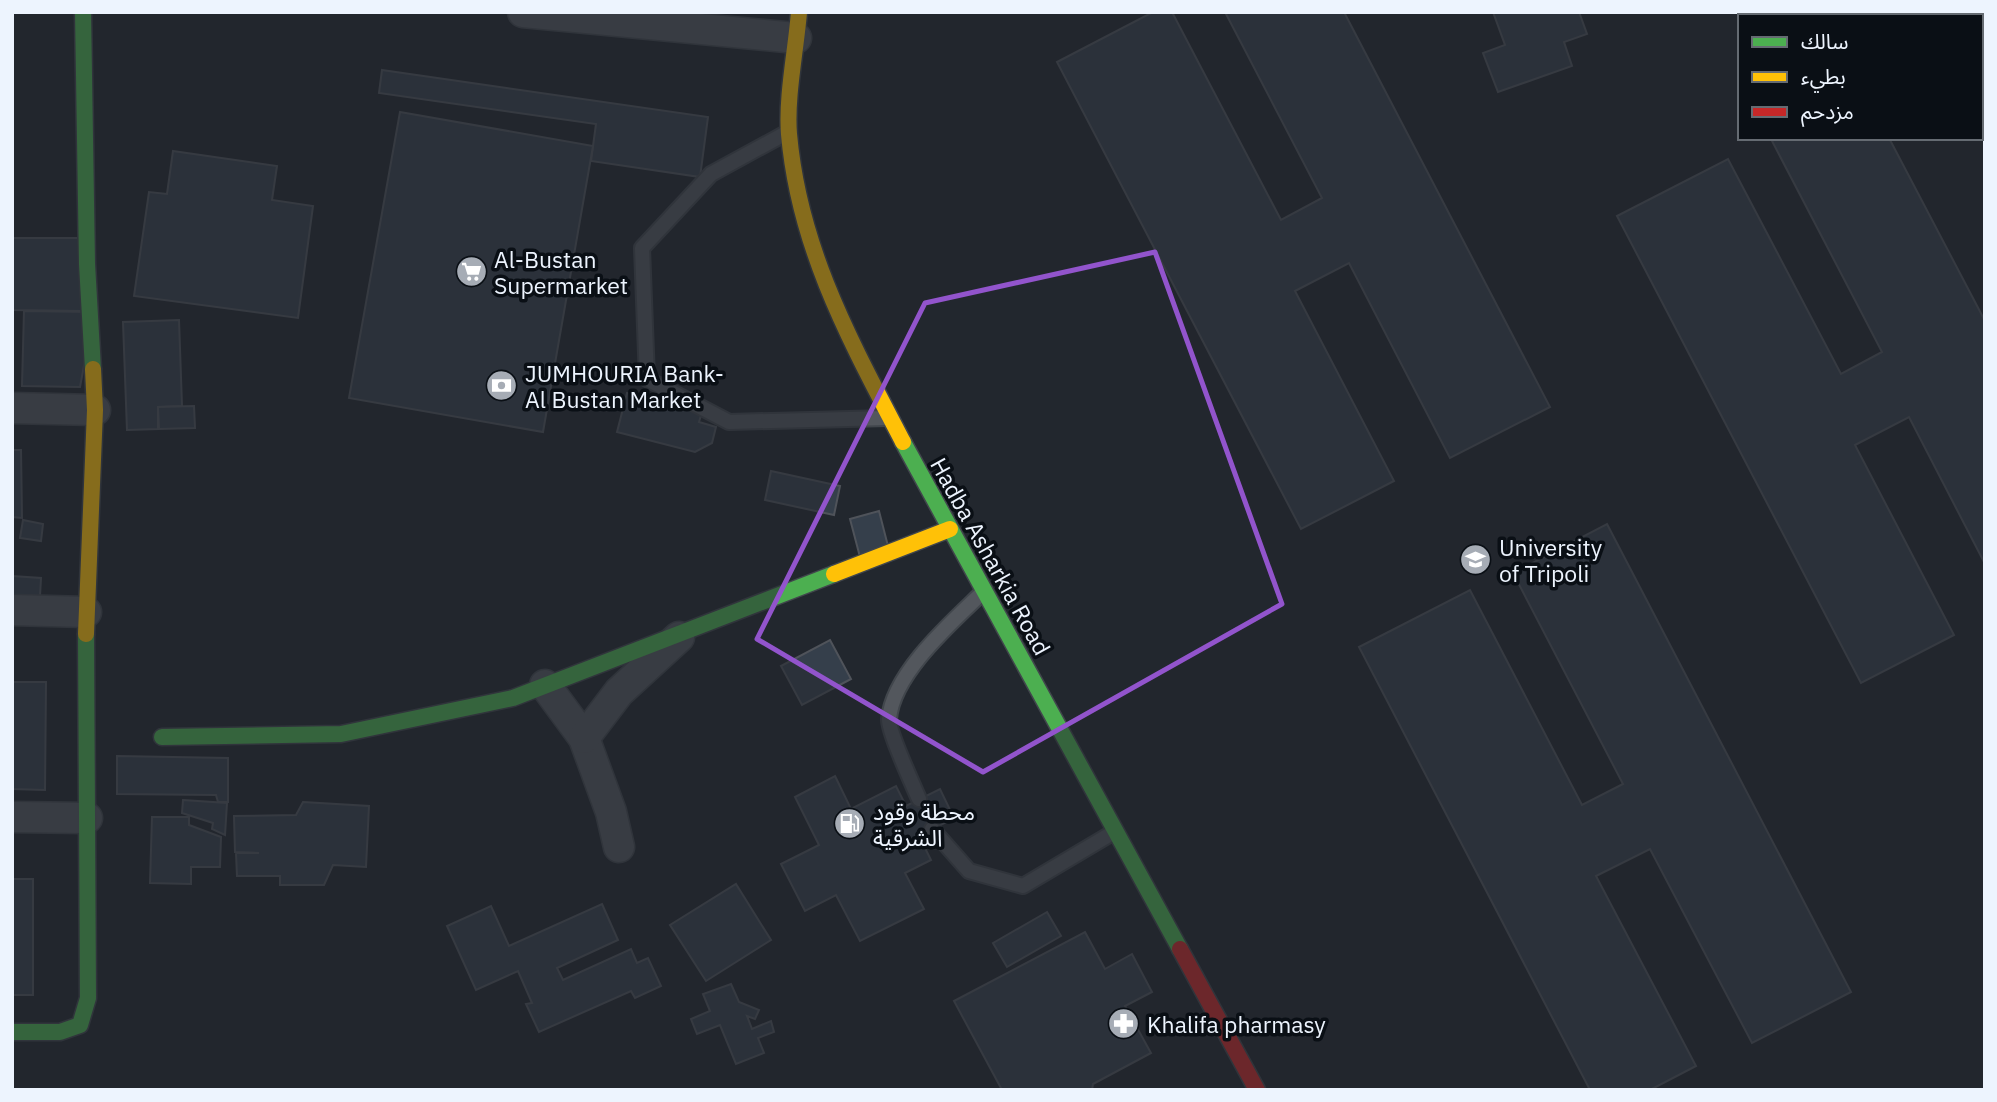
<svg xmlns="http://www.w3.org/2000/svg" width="1997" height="1102" viewBox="0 0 1997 1102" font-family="'IBM Plex Sans','Noto Sans Arabic',sans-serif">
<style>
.building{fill:#353f4b;stroke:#4f535a;stroke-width:2}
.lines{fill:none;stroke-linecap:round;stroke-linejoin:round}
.lane-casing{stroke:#41464c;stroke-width:18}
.street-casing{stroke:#41464c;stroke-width:33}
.fast-casing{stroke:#41464c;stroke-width:19}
.slow-casing{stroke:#41464c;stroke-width:19}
.jam-casing{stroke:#41464c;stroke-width:19}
.lane{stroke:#53575d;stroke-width:14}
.street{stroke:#53575d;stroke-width:30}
.fast{stroke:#4caf50;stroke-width:16}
.slow{stroke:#ffc107;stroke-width:16}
.jam{stroke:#c62828;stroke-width:16}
.marked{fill:none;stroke:#9254cc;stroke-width:5;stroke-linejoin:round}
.labels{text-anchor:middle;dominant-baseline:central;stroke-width:7;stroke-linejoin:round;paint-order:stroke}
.poi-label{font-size:23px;fill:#edf4fe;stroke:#0a0f15;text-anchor:start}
.street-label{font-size:23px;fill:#edf4fe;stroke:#0a0f15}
</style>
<rect width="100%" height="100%" fill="#22272e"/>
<g class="building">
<path d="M1153 12H1172L1281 220 1322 198 1225 12H1344L1550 407 1450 458 1349 263 1295 291 1394 481 1301 529 1057 62Z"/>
<path d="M1493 12H1579L1587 34 1564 42 1572 66 1498 92 1483 53 1505 45Z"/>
<path d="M382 70 708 117 700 177 591 161 596 124 379 93Z"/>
<path d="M400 112 593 146 543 432 349 398Z"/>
<path d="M1778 138H1889L1985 321V564L1909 417 1855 445 1954 635 1861 683 1617 216 1728 159 1841 374 1882 352 1772 141Z"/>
<path d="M173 151 277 166 272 200 313 206 298 318 134 296 149 192 167 194Z"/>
<path d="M12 238H83V311L12 310Z"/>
<path d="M24 311 94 312 80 387 22 386Z"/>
<path d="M179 320 182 406 158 407V429L127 430 123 322Z"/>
<path d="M627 393 702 412 699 422 716 427 712 443 695 452 617 432Z"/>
<path d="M194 406 195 428 159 429 158 407Z"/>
<path d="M12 450H21L22 518 12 517Z"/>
<path d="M771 471 840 486 834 515 765 500Z"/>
<path d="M879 511 889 550 860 557 850 519Z"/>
<path d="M23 520 43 524 41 541 20 538Z"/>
<path d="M1607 524 1851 992 1752 1043 1650 849 1596 876 1696 1066 1650 1090H1590L1359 647 1470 590 1582 805 1623 784 1513 573Z"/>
<path d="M12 576 41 578 40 596 12 595Z"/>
<path d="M830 640 851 679 802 705 781 666Z"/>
<path d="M12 682H46L45 790 12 789Z"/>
<path d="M117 756 228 758V802H218L216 795 117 794Z"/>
<path d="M835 776 851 809 896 786 906 806 940 789 954 818 919 836 931 860 905 873 924 909 860 941 836 895 805 911 781 864 819 845 795 797Z"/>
<path d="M183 800 227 803 225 835 212 829 213 823 182 813Z"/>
<path d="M303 802 369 806 366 867 333 865 324 885H280V876H237L236 853H259L235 852 234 816 296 815Z"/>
<path d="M152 817H189V825L221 837 220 867H191V884L150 883Z"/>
<rect x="12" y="879" width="21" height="116"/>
<path d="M736 884 771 940 706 981 670 925Z"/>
<path d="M602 904 618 940 557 968 563 980 631 949 637 963 648 958 661 986 635 998 631 991 539 1032 526 1004 532 1003 518 971 476 990 447 926 491 906 509 946Z"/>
<path d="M1047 912 1061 936 1007 967 993 943Z"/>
<path d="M1085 932 1105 969 1132 954 1152 992 1125 1006 1151 1053 1093 1084 1092 1090H1002L954 1001Z"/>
<path d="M731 984 739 1002 759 1010 755 1019 747 1016 752 1029 771 1021 774 1032 758 1038 764 1053 736 1064 720 1025 697 1034 691 1019 710 1011 703 994Z"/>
</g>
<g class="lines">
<defs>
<g id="lane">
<path d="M788 132 711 174 642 248 647 379 729 422 887 418"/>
<path d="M919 799C913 785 888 731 889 719 893 673 952 622 983 592"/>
<path d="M932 829 969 871 1023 886 1114 832"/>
</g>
<g id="street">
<path d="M523 12 796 38"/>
<path d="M12 408 95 410"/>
<path d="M12 610 86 612"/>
<path d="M545 685 584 738 611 812 619 847"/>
<path d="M584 738 619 692 679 637"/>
<path d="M12 817 87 818"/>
</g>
<g id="fast">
<path d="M83 12 87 264 93 369"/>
<path d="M903 442 1180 949"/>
<path d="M162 737 341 734 513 698 834 574"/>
<path d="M12 1032H60L80 1025 88 998 86 634"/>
</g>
<g id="slow">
<path d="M799 12C796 50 786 97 789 134 799 249 851 342 903 442"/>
<path d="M834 574 950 529"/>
<path d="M86 634 95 410 93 369"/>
</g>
<path id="jam" d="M1180 949 1257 1090"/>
</defs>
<use href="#lane" class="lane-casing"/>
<use href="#street" class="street-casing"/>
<use href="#fast" class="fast-casing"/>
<use href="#slow" class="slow-casing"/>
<use href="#jam" class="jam-casing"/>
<use href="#lane" class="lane"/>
<use href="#street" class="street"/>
<use href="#fast" class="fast"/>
<use href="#slow" class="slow"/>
<use href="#jam" class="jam"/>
</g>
<path d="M0 0H1997V1102H0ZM1155 252 1282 604 983 772 757 639 925 303Z" fill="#22272e" fill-opacity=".55" fill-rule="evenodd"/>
<path class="marked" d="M1155 252 1282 604 983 772 757 639 925 303Z"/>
<defs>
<symbol id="supermarket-disc" viewBox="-11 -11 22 22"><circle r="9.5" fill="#a6acb5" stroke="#0a0f15"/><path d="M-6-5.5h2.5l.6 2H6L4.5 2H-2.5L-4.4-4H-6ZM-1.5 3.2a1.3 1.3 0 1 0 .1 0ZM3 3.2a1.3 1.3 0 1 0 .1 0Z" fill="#fff"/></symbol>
<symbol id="bank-disc" viewBox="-11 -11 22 22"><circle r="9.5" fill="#a6acb5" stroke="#0a0f15"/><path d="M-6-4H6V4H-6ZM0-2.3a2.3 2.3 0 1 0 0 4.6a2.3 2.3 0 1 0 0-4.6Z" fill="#fff"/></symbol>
<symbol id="university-disc" viewBox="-11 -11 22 22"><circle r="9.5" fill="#a6acb5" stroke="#0a0f15"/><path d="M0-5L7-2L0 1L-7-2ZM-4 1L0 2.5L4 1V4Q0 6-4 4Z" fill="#fff"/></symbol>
<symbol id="fuel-disc" viewBox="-11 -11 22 22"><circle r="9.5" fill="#a6acb5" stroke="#0a0f15"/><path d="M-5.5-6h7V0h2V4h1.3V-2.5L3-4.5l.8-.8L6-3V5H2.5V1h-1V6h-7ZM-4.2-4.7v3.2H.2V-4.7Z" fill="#fff"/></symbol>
<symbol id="pharmacy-disc" viewBox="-11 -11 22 22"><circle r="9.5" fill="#a6acb5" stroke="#0a0f15"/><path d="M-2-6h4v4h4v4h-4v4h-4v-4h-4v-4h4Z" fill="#fff"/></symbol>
</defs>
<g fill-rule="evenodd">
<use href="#supermarket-disc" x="454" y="254" width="35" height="35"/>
<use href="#bank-disc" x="484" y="368" width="35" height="35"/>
<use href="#university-disc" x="1458" y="542" width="35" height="35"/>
<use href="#fuel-disc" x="832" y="806" width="35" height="35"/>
<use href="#pharmacy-disc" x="1106" y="1006" width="35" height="35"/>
</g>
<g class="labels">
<g class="poi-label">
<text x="494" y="259">Al-Bustan<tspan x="494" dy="26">Supermarket</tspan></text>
<text x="525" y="373">JUMHOURIA Bank-<tspan x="525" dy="26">Al Bustan Market</tspan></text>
<text x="1499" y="547">University<tspan x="1499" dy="26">of Tripoli</tspan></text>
<text x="873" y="811">محطة وقود<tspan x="873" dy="26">الشرقية</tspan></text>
<text x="1147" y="1024">Khalifa pharmasy</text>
</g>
<g class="street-label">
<text transform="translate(991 556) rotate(61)">Hadba Asharkia Road</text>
</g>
</g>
<rect width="1997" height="1102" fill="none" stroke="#edf4fe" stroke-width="28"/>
<rect x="1738" y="14" width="245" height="126" fill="#0a0f15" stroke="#656b72" stroke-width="2"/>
<rect x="1752" y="37" width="35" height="10" fill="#4caf50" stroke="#656b72" stroke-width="2"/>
<text x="1801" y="49" font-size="21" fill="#edf4fe">سالك</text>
<rect x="1752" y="72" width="35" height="10" fill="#ffc107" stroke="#656b72" stroke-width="2"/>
<text x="1801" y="84" font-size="21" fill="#edf4fe">بطيء</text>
<rect x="1752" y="107" width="35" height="10" fill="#c62828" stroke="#656b72" stroke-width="2"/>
<text x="1801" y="119" font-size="21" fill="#edf4fe">مزدحم</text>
</svg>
